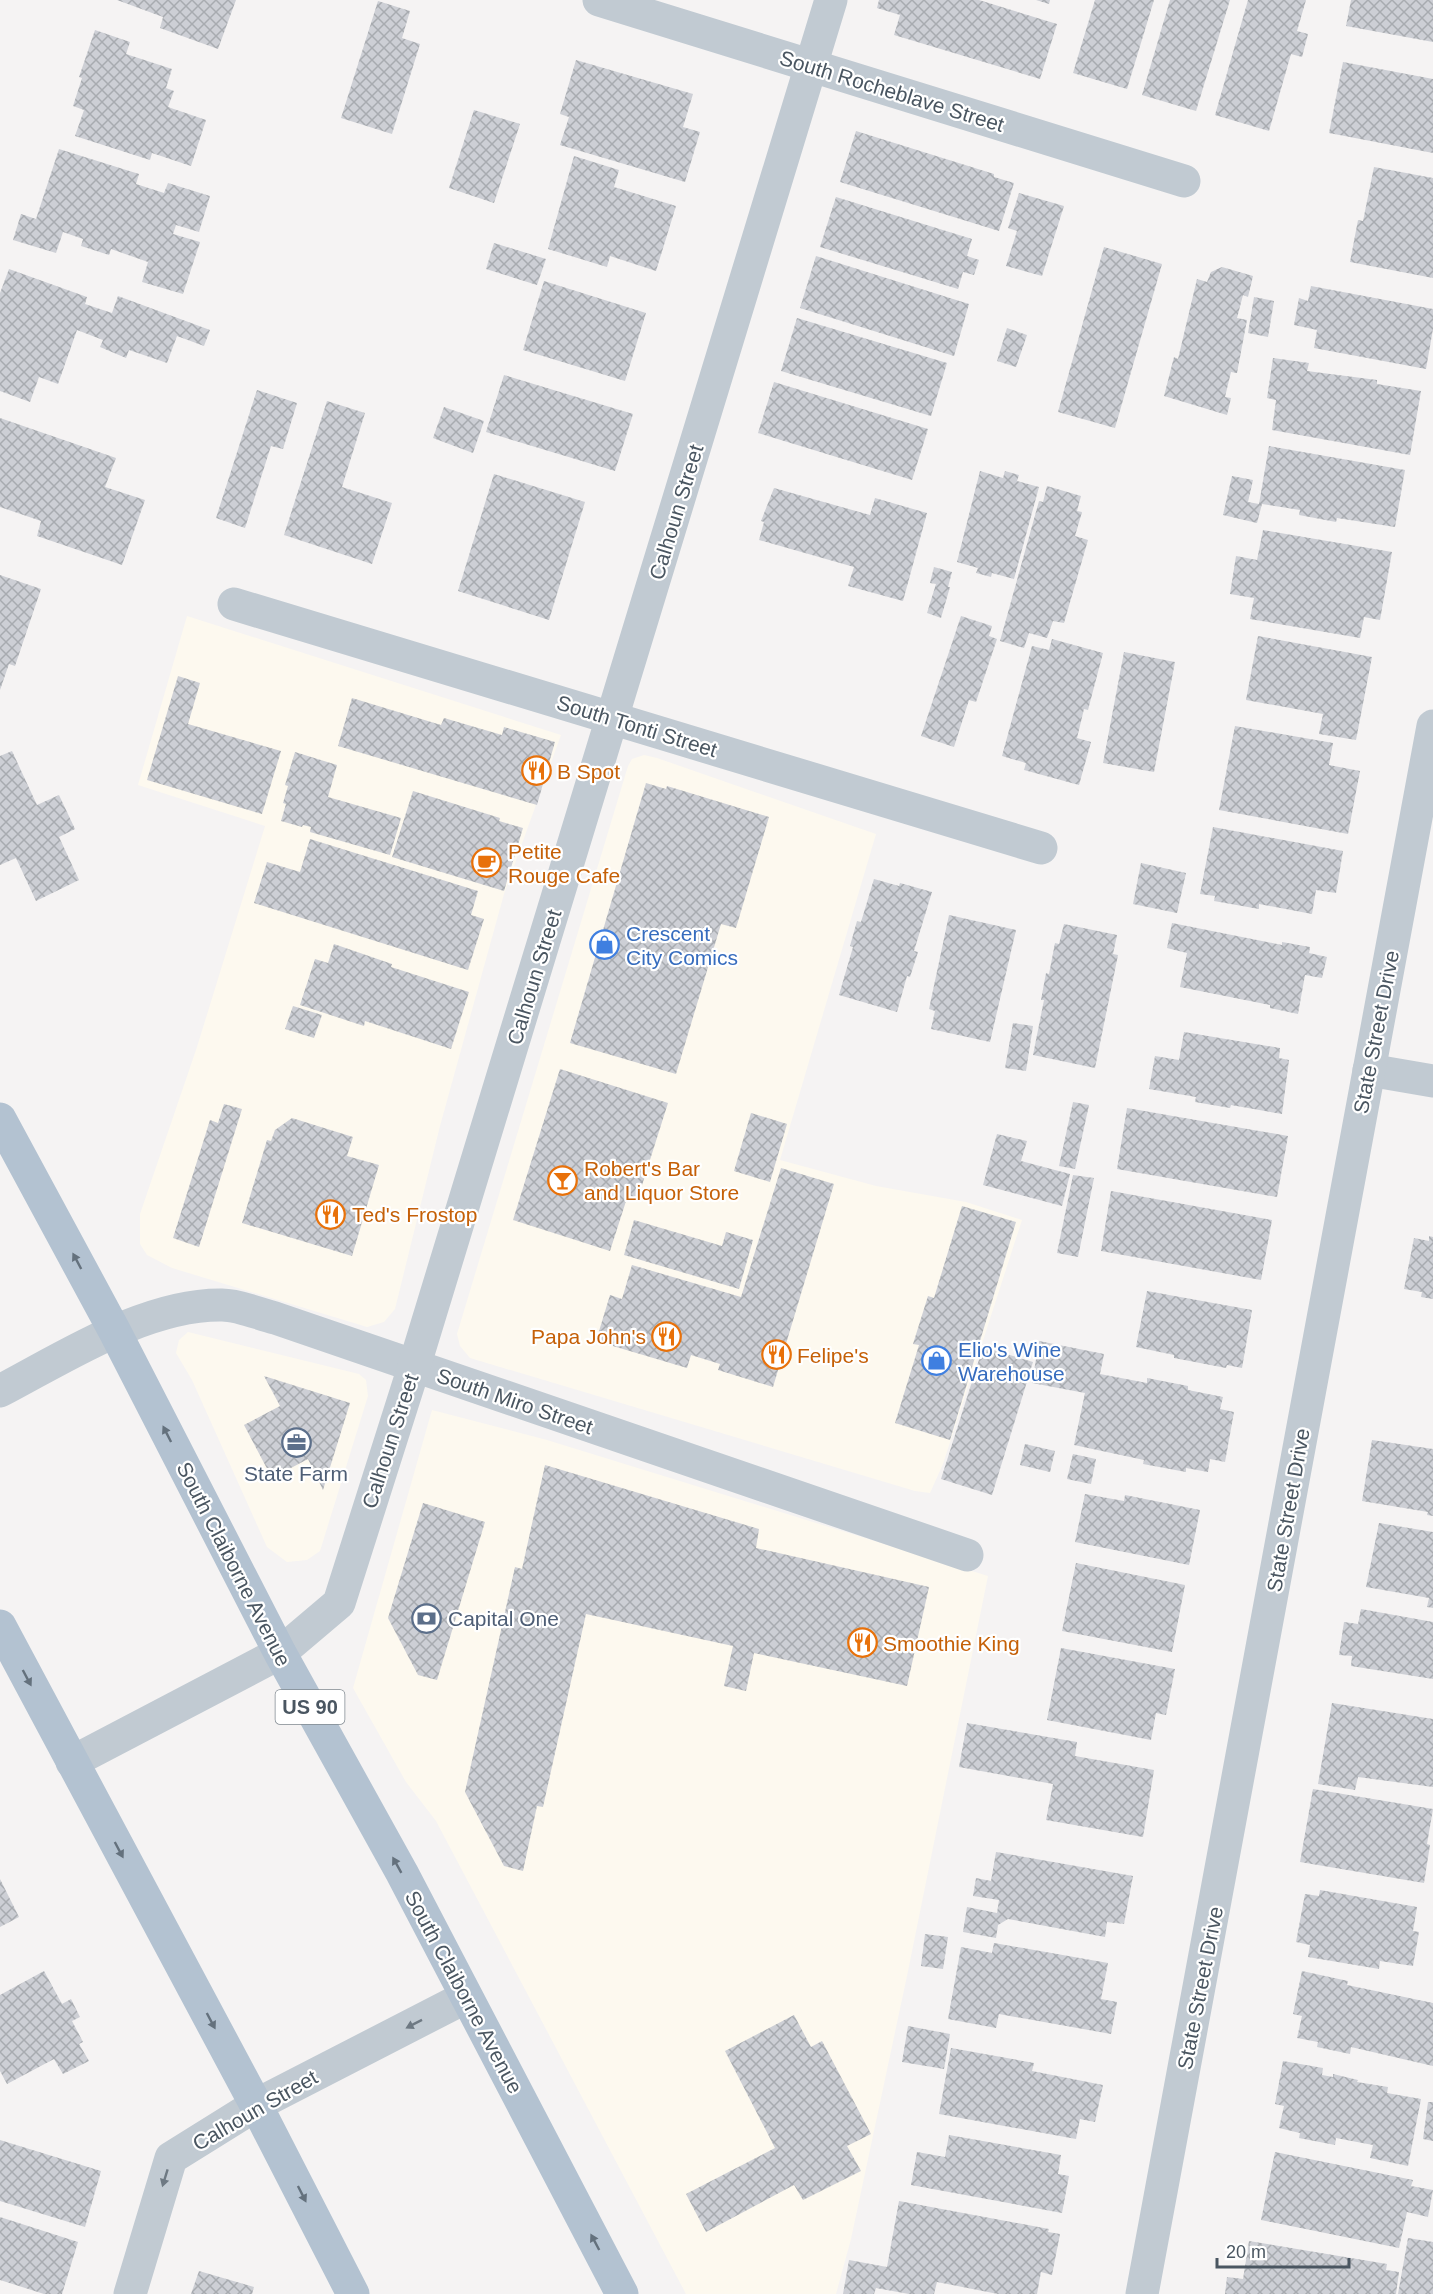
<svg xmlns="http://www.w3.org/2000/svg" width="1433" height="2294" viewBox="0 0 1433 2294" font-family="Helvetica,sans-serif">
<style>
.commercial{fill:#fdf9ef}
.building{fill:url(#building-cross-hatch)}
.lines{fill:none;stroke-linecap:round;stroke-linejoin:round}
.street{stroke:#c1cad2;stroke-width:33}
.primary{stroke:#b3c2d1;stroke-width:33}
.oneway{fill:#64717d}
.oneway2{fill:#6e7983}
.labels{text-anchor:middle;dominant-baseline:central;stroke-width:4.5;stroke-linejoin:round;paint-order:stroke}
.shield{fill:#fff;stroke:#808990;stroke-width:1.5}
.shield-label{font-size:20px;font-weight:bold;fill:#4a5661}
.street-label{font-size:21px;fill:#4a5661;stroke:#fff}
.food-label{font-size:21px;fill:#c56008;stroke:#fff;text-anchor:start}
.shop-label{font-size:21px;fill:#366cbe;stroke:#fff;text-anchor:start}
.service-label{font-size:21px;fill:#4e5e75;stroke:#fff}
</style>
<defs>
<pattern id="building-cross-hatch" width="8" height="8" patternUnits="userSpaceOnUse" patternTransform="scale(1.5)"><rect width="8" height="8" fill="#cdcfd5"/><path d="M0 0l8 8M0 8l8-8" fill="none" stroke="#a8abb0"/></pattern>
</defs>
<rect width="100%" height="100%" fill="#f5f3f3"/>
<g class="commercial">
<path d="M187 616 561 735 504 894 440 1126 395 1309 384 1322 367 1327 172 1268 147 1255 140 1244V1214L197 1047 265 826 138 785Z"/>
<path d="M644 755 657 758 876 834 780 1160 876 1186 966 1202 1022 1220 943 1464 930 1493 915 1491 470 1358 460 1346 457 1334 628 766 632 759Z"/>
<path d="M188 1332 359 1374 366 1380 368 1396 320 1551 307 1560 287 1562 267 1547 192 1380 176 1353 179 1340Z"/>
<path d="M432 1410 547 1440 988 1576 907 1976 851 2239 836 2294H686L436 1821 406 1782 353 1688Z"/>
</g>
<g class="building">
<path d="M117 0H236L218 49 160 28 163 17Z"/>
<path d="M879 0H979L1057 24 1040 79 894 35 900 15 877 8Z"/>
<path d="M1036 0H1050L1049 4Z"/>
<path d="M1095 0H1154L1127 89 1073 73Z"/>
<path d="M1170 0H1230L1196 111 1142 95Z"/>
<path d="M1248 0H1306L1297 31 1308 34 1302 57 1291 54 1269 131 1215 115Z"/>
<path d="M1351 0H1433V42L1346 26Z"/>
<path d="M378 1 410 11 402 38 420 44 392 134 341 118Z"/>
<path d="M95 30 130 42 126 54 172 69 166 88 174 91 168 107 206 120 191 166 152 153 150 160 75 136 84 110 73 106 82 78 79 77Z"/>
<path d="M576 60 693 94 683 127 700 132 685 182 560 145 569 117 560 114Z"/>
<path d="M1343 62 1433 79V153L1329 133Z"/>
<path d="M474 110 520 124 494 203 449 188Z"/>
<path d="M856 131 994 174V177L1014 183 999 231 840 182Z"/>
<path d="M59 149 139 174 136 184 164 193 168 183 210 196 199 232 176 225 173 234 200 242 183 294 142 282 148 262 111 249 109 255 81 246 83 239 63 232 56 253 13 240 21 214 36 219Z"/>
<path d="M574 156 619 170 614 187 676 206 656 271 610 256 607 267 548 249Z"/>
<path d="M1374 167 1433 178V278L1350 262 1358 220 1363 221Z"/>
<path d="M1019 193 1064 206 1042 276 1006 266 1017 231 1008 228Z"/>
<path d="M836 197 972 239 967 256 979 260 974 275 963 272 958 289 820 247Z"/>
<path d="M494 243 546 259 537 285 486 269Z"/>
<path d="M1104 247 1162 264 1115 428 1058 412Z"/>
<path d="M816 256 969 304 954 356 800 308Z"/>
<path d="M1222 267 1253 276 1248 297 1243 295 1237 318 1247 320 1237 373 1231 372 1225 397 1231 398 1227 415 1164 396 1174 357 1178 359 1197 279 1207 282 1211 272Z"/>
<path d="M9 269 87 297 85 304 112 313 118 296 210 330 204 346 177 336 167 363 129 350 126 358 100 347 103 340 77 330 58 384 39 377 30 402 0 391V293Z"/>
<path d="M544 281 646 313 625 381 523 350Z"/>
<path d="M1311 286 1433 309V329L1426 369 1314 348 1317 330 1294 325 1299 298 1308 301Z"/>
<path d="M1254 297 1274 301 1268 337 1248 333Z"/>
<path d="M797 318 947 363 931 416 781 371Z"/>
<path d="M1007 328 1027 335 1016 367 997 361Z"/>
<path d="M1273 358 1309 363 1307 371 1377 380V384L1421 391 1410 455 1272 430 1276 400 1267 398Z"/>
<path d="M504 375 633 414 615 471 486 432Z"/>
<path d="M774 382 928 429 912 480 758 433Z"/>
<path d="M257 390 297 403 283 449 271 446 245 528 216 518Z"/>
<path d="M327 401 365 413 342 487 392 503 372 564 284 535Z"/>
<path d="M444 407 484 421 473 453 433 438Z"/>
<path d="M0 418 116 458 105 487 145 500 122 565 37 536 41 521 0 507Z"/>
<path d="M1269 446 1405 470 1395 527 1337 518 1336 522 1299 515 1300 510 1262 504 1257 523 1223 515 1232 476 1253 480 1248 502 1259 504Z"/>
<path d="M980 471 1003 478 1005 471 1019 475 1017 481 1039 487 1014 579 992 573 991 577 976 573 978 568 957 562Z"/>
<path d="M494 474 585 502 549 620 458 591Z"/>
<path d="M1047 486 1081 496 1077 511 1082 512 1075 536 1088 540 1064 623 1053 621 1047 638 1029 633 1024 648 1000 641 1039 501 1043 502Z"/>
<path d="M774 488 870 515 875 498 927 513 903 601 848 586 854 567 759 540 764 522 761 521Z"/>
<path d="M1263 530 1392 552 1380 620 1364 617 1360 638 1250 619 1254 598 1230 594 1236 556 1257 560Z"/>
<path d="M934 567 952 572 948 587H950L941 618 927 613 936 584 930 583Z"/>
<path d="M0 575 41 589 15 666 9 664 0 690Z"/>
<path d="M961 616 992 626 989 636 997 639 976 702 969 700 954 747 921 736Z"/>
<path d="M1258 636 1372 657 1356 740 1319 734 1323 714 1246 700Z"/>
<path d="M1052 639 1103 653 1088 710 1084 709 1077 738 1091 742 1079 785 1024 770 1026 763 1002 756 1032 646 1049 650Z"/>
<path d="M1124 652 1175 662 1154 772 1103 763Z"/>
<path d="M178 676 200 683 188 724 281 751 262 814 147 780Z"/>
<path d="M352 698 441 725 444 718 502 735 504 727 555 742 537 805 338 746Z"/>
<path d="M1235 726 1333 743 1329 765 1360 771 1348 834 1219 810Z"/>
<path d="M12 751 37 805 59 795 75 829 59 837 79 880 36 901 16 858 0 865V756Z"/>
<path d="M295 752 337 765 328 797 401 818 390 855 310 832 311 827 303 825 302 827 281 821 286 804 283 803 288 786 285 785Z"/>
<path d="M646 783 666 789 667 786 769 817 736 928 721 924 676 1074 570 1043Z"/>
<path d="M413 791 500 818 499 821 523 828 504 891 392 857Z"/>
<path d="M1213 827 1343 851 1336 893 1316 890 1312 914 1259 904V909L1214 901 1215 896 1200 894Z"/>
<path d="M310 839 478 891 471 915 484 919 468 970 254 903 267 862 300 872Z"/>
<path d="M1141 863 1186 873 1177 913 1133 904Z"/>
<path d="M874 879 899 886 900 883 932 892 914 951 918 952 910 977 907 976 897 1012 839 995 853 947 850 946 857 921 861 922Z"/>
<path d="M949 915 1016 930 990 1042 931 1029 935 1011 929 1009Z"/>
<path d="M1172 923 1282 945V942L1310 947 1309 953 1327 957 1322 978 1305 975 1298 1014 1270 1008V1005L1180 987 1187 953 1167 948Z"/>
<path d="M1064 924 1117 935 1113 954 1118 955 1095 1068 1033 1055 1044 1000H1041L1046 973 1049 974 1055 943 1059 944Z"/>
<path d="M334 944 392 964 391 967 469 992 451 1049 365 1021 364 1026 300 1005 315 959 328 963Z"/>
<path d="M293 1006 322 1015 314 1038 285 1029Z"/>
<path d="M1013 1023 1033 1026 1026 1071 1005 1068Z"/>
<path d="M1184 1032 1280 1048 1279 1058 1289 1060 1282 1114 1231 1105 1230 1108 1195 1102 1196 1097 1149 1089 1155 1056 1179 1060Z"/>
<path d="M560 1069 668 1103 637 1201 627 1198 610 1251 513 1220Z"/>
<path d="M1073 1102 1089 1105 1075 1169 1059 1166Z"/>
<path d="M224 1104 242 1109 199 1247 173 1238 210 1120 218 1123Z"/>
<path d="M1127 1108 1288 1136 1277 1197 1117 1169Z"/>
<path d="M751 1113 787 1124 770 1182 734 1171Z"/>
<path d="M292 1118 353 1137 347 1156 379 1165 352 1256 242 1223 267 1140 271 1141 275 1130Z"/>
<path d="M997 1134 1027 1141 1021 1161 1070 1174 1062 1206 983 1185Z"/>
<path d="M781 1168 834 1184 773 1387 718 1370 720 1364 691 1355 687 1368 596 1341 610 1295 622 1299 632 1265 741 1297Z"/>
<path d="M1073 1175 1094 1178 1078 1257 1057 1253Z"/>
<path d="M1111 1191 1272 1220 1261 1280 1101 1251Z"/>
<path d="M962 1206 1016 1222 950 1440 895 1423 919 1345 913 1344 928 1296 934 1298Z"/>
<path d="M634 1220 722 1246 726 1232 753 1240 739 1289 624 1255Z"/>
<path d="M1429 1236 1433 1237V1299L1421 1297 1422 1292 1404 1289 1414 1238 1429 1241Z"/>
<path d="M1147 1291 1252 1310 1242 1368 1227 1365 1226 1368 1174 1358V1355L1136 1347Z"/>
<path d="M1039 1341 1104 1354 1100 1374 1147 1383V1378L1188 1386V1390L1223 1397 1220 1409 1234 1412 1225 1462 1210 1459 1208 1472 1186 1468V1472L1143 1464 1144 1460 1074 1445 1085 1393 1032 1383Z"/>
<path d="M983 1347 1033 1362 992 1495 941 1479Z"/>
<path d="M264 1376 350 1403 323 1490 308 1459 272 1478 244 1425 280 1406Z"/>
<path d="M1372 1440 1433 1449V1516L1427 1515 1428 1512 1362 1501Z"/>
<path d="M1025 1444 1055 1451 1050 1472 1020 1465Z"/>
<path d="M1073 1454 1096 1459 1091 1484 1067 1479Z"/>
<path d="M545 1465 759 1529 756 1548 929 1587 907 1686 754 1653 746 1691 724 1686 733 1646 586 1614 543 1807 537 1806 523 1871 504 1866 465 1792 515 1567 522 1569Z"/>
<path d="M1085 1494 1124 1501 1125 1495 1200 1510 1189 1565 1075 1542Z"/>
<path d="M423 1503 485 1522 437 1680 418 1675 388 1618Z"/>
<path d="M1379 1523 1433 1532V1608L1427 1607 1429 1598 1366 1587Z"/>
<path d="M1076 1563 1185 1585 1172 1652 1062 1631Z"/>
<path d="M1361 1609 1433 1622V1679L1351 1666 1352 1656 1339 1655 1344 1622 1358 1624Z"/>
<path d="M1061 1648 1175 1669 1166 1715 1156 1713 1151 1740 1047 1720Z"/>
<path d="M1332 1703 1433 1719V1787L1358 1777 1355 1790 1318 1784Z"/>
<path d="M967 1723 1077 1742 1075 1756 1154 1770 1143 1837 1046 1820 1053 1784 959 1767Z"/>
<path d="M1313 1789 1433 1809 1427 1844 1430 1845 1424 1883 1300 1862Z"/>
<path d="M996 1852 1133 1876 1124 1924 1107 1922 1105 1937 1008 1919 998 1925 996 1938 963 1932 967 1907 997 1913 999 1900 973 1896 976 1878 991 1881Z"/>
<path d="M0 1879 19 1917 0 1927Z"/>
<path d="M1320 1890 1417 1907 1413 1931 1419 1932 1413 1966 1380 1961 1379 1969 1308 1957 1310 1945 1296 1942 1305 1894 1319 1896Z"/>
<path d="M925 1934 948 1937 943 1969 921 1966Z"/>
<path d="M994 1943 1108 1963 1101 1999 1117 2002 1111 2034 999 2014 996 2028 948 2019 961 1947 992 1953Z"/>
<path d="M44 1971 62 2004 71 1999 80 2017 72 2021 83 2042 79 2044 89 2061 63 2074 54 2059 7 2084 0 2071V1995Z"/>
<path d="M1302 1971 1348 1981 1347 1985 1433 2003V2066L1351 2047 1350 2054 1317 2047 1318 2042 1297 2038 1302 2016 1293 2014Z"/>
<path d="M794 2015 811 2047 822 2041 871 2134 847 2146 861 2171 803 2200 794 2185 706 2232 686 2194 775 2148 725 2051Z"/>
<path d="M908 2026 950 2034 944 2069 902 2062Z"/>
<path d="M951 2048 1034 2063 1032 2071 1103 2085 1095 2122 1080 2119 1076 2139 939 2114Z"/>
<path d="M1283 2061 1323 2068 1322 2075 1333 2077V2074L1358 2080 1357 2082 1388 2087 1387 2093 1421 2099 1408 2166 1370 2158 1373 2145 1336 2138 1335 2145 1299 2138 1300 2133 1279 2128 1284 2106 1275 2104Z"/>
<path d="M1428 2102H1433V2141L1423 2139Z"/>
<path d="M949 2135 1061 2155 1058 2174 1069 2176 1062 2213 911 2185 917 2152 945 2157Z"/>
<path d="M0 2140 101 2171 85 2227 0 2201Z"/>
<path d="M1275 2152 1413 2180 1411 2186 1433 2190 1428 2217 1407 2212 1399 2248 1261 2220Z"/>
<path d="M899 2201 1049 2229 1048 2232 1060 2234 1052 2275 1041 2272 1037 2294H998L937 2282 934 2294H909L876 2288 874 2294H843L849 2260 887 2267Z"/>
<path d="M0 2217 78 2242 62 2294H44L0 2280Z"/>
<path d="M1408 2238 1433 2242V2294H1398Z"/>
<path d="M1249 2241 1387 2264 1386 2270 1399 2272 1396 2294H1225L1227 2277 1243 2279Z"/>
<path d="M199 2271 254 2287 252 2294H191Z"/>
</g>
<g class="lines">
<g class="street">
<path d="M599 0 1184 181"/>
<path d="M234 604 1041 848"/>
<path d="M1369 1070 1433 1081"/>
<path d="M0 1391C65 1357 146 1304 222 1305 239 1305 259 1314 275 1318L967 1555"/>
<path d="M72 1762 280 1653 339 1603 414 1367 831 0"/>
<path d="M130 2294 171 2158 256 2105 466 1997"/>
<path d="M1142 2294 1433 726"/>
</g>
<g class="primary">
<path d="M0 1119 114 1330 280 1653 402 1873 622 2294"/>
<path d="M0 1626 256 2105 353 2294"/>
</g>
</g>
<defs><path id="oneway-solid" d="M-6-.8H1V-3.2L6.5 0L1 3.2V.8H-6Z" transform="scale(1.5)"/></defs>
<g class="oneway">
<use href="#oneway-solid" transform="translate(77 1261) rotate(-118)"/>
<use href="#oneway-solid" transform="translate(167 1434) rotate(-117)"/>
<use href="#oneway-solid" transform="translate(27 1678) rotate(62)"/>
<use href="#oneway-solid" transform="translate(119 1850) rotate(62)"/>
<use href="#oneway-solid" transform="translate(397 1865) rotate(-119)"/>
<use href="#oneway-solid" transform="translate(211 2021) rotate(62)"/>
<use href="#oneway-solid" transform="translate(302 2194) rotate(63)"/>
<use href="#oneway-solid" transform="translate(595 2242) rotate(-118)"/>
</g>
<g class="oneway2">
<use href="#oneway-solid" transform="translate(414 2024) rotate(153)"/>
<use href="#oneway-solid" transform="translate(165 2178) rotate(107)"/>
</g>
<defs>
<symbol id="restaurant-ring" viewBox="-11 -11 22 22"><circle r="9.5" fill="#fff" stroke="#e8710a" stroke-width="1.5"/><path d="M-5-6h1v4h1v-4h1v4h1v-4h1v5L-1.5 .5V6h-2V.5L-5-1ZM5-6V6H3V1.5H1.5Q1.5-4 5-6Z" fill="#e8710a"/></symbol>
<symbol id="cafe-ring" viewBox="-11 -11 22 22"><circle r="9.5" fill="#fff" stroke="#e8710a" stroke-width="1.5"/><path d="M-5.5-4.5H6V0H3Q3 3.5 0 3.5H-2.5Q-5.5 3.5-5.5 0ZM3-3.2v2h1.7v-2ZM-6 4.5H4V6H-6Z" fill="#e8710a"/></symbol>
<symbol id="shop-ring" viewBox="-11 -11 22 22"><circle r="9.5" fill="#fff" stroke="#3f7fe0" stroke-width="1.5"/><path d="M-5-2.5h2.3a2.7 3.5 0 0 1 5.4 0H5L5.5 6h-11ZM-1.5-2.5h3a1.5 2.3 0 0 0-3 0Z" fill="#3f7fe0"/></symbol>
<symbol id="bar-ring" viewBox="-11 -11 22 22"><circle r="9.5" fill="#fff" stroke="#e8710a" stroke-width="1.5"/><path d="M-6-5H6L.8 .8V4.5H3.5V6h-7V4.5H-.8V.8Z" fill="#e8710a"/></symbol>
<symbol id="office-ring" viewBox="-11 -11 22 22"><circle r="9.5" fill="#fff" stroke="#5c6f8a" stroke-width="1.5"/><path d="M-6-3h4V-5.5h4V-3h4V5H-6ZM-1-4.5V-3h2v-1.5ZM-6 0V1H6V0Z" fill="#5c6f8a"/></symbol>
<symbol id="bank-ring" viewBox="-11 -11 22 22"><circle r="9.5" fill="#fff" stroke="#5c6f8a" stroke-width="1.5"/><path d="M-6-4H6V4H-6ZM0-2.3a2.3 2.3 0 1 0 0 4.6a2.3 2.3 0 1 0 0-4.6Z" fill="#5c6f8a"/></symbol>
</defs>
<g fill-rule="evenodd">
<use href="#restaurant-ring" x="520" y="754" width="33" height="33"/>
<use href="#cafe-ring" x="470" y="846" width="33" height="33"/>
<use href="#shop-ring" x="588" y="928" width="33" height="33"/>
<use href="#bar-ring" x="546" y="1164" width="33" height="33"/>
<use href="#restaurant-ring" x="314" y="1198" width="33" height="33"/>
<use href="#restaurant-ring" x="650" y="1320" width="33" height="33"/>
<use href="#restaurant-ring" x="760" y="1338" width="33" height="33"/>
<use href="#shop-ring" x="920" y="1344" width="33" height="33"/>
<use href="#office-ring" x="280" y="1426" width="33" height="33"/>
<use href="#bank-ring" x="410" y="1602" width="33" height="33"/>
<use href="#restaurant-ring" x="846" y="1626" width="33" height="33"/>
</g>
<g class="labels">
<rect class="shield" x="275.5" y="1690" width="69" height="34" rx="4.5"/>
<g class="shield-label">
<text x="310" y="1707">US 90</text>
</g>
<g class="street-label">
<text transform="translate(892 91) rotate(17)">South Rocheblave Street</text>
<text transform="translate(676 512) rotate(-73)">Calhoun Street</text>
<text transform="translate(637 726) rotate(17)">South Tonti Street</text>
<text transform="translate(534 977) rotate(-73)">Calhoun Street</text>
<text transform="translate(1376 1032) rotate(-79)">State Street Drive</text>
<text transform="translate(515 1401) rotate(19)">South Miro Street</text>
<text transform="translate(390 1441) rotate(-72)">Calhoun Street</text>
<text transform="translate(1288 1510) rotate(-80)">State Street Drive</text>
<text transform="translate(234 1564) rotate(63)">South Claiborne Avenue</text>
<text transform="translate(1200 1988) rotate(-79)">State Street Drive</text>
<text transform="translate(464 1992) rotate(62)">South Claiborne Avenue</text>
<text transform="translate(255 2110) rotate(-30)">Calhoun Street</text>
</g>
<g class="food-label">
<text x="557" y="771">B Spot</text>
<text x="508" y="851">Petite<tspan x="508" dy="24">Rouge Cafe</tspan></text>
<text x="584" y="1168">Robert's Bar<tspan x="584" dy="24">and Liquor Store</tspan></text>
<text x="352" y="1214">Ted's Frostop</text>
<text x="646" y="1336" text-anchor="end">Papa John's</text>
<text x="797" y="1355">Felipe's</text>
<text x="883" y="1643">Smoothie King</text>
</g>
<g class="shop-label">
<text x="626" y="933">Crescent<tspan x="626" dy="24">City Comics</tspan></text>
<text x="958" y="1349">Elio's Wine<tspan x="958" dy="24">Warehouse</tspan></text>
</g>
<g class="service-label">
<text x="296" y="1473">State Farm</text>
<text x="448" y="1618" text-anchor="start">Capital One</text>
</g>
</g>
<path d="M1217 2258v9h132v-9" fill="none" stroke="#4a5661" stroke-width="3"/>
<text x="1226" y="2258" font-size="18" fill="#4a5661" stroke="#ffffff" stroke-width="4.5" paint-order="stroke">20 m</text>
</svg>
